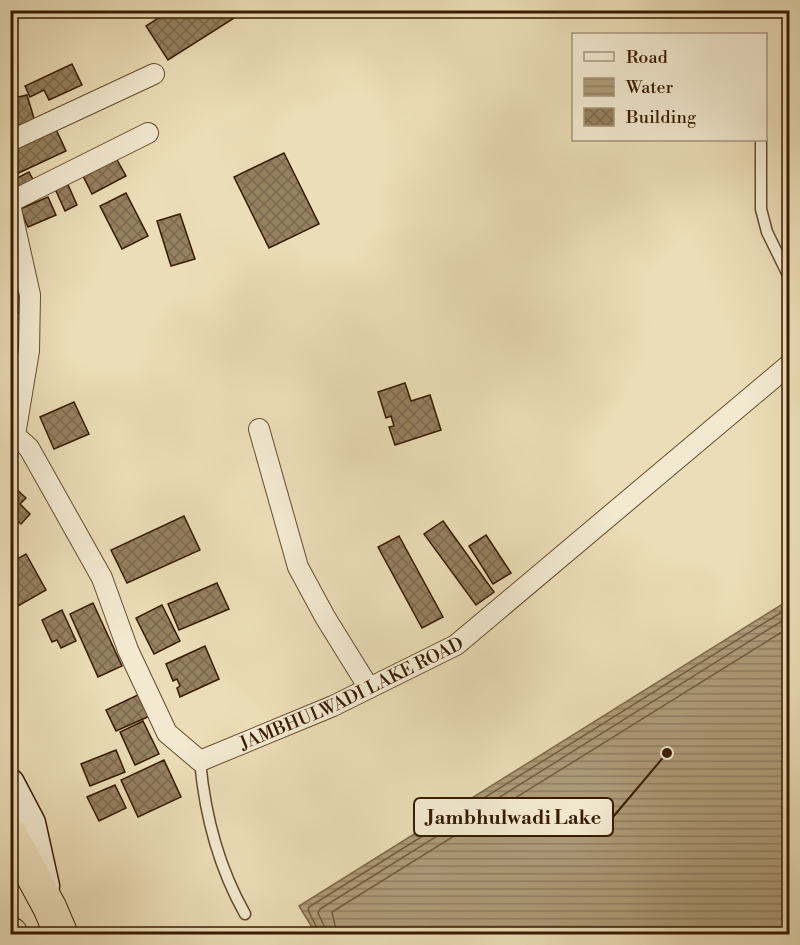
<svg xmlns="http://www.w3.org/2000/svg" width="800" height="945" viewBox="0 0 800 945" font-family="'Libre Bodoni',serif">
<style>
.water{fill:url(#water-rules);stroke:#7e6849;stroke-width:1.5}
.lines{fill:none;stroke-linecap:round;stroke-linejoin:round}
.shore{stroke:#725c3c;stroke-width:1.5}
.building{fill:url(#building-cross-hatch);stroke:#371c00;stroke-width:1.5}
.lane-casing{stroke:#644c2e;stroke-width:13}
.street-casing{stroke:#644c2e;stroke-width:22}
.secondary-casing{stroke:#371c00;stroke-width:31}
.highway-casing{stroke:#371c00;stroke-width:35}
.lane{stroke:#f2e9d0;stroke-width:10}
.street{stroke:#f2e9d0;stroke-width:20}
.secondary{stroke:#f2e9d0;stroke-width:28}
.highway{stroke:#ebddb7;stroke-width:33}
.labels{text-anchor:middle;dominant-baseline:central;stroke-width:4.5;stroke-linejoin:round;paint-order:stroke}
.street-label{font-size:18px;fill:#371c00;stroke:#f2e9d0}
.leader{fill:none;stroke:#371c00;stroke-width:2}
.callout-dot{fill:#371c00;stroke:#f2e9d0;stroke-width:2}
.callout{fill:#f2e9d0;stroke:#371c00;stroke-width:2}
.callout-label{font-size:20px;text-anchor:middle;font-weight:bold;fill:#371c00}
</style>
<defs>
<pattern id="water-rules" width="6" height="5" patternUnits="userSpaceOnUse" patternTransform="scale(1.5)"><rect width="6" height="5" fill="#ae9b79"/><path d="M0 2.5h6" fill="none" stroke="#8e7e61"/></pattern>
<pattern id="building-cross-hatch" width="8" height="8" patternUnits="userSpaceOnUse" patternTransform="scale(1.5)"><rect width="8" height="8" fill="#95805f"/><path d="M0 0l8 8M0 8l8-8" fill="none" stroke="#7a684c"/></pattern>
</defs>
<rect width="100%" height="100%" fill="#ebddb7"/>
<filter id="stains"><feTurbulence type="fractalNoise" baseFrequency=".00333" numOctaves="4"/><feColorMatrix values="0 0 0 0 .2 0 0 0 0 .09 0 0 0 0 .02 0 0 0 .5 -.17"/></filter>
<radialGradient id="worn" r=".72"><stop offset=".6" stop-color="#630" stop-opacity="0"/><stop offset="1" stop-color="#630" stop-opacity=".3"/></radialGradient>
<path class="water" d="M789 600V934H316L299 906Z"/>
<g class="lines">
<g class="shore">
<path d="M320 934 308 910 309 907 790 607"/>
<path d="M328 934 318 913 320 909 790 616"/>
<path d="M337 934 332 912 790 627"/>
</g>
</g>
<g class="building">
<path d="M171 10H240L242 13 168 60 146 26Z"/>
<path d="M72 64 82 85 49 100 44 90 30 97 25 86Z"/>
<path d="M27 95 36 125 10 132V99Z"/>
<path d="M54 125 66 151 12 176 10 145Z"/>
<path d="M284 153 319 224 269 248 234 177Z"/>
<path d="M116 158 126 176 92 194 83 176Z"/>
<path d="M29 172 36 185 20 193 13 180Z"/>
<path d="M65 178 77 205 65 211 53 184Z"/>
<path d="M126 193 148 236 122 249 100 206Z"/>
<path d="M48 197 56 215 28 227 20 209Z"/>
<path d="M180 214 195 259 171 266 157 221Z"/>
<path d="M20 286 29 309 10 316V290Z"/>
<path d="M10 344 23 373 10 379Z"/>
<path d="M405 383 411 401 430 395 441 430 395 445 389 427 394 426 391 416 386 418 378 392Z"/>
<path d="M74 402 89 434 54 449 40 417Z"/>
<path d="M15 488 26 498 20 504 30 514 21 524 10 515V493Z"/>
<path d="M184 516 200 550 127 583 111 550Z"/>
<path d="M443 521 494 592 476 605 424 534Z"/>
<path d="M486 535 511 573 493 584 469 546Z"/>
<path d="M399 536 443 617 422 628 378 547Z"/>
<path d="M26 554 46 590 18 606 10 593V563Z"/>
<path d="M217 583 229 609 179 630 168 604Z"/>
<path d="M93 603 122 666 98 677 70 614Z"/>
<path d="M162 605 180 641 154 654 136 618Z"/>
<path d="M62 610 76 641 61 648 57 640 52 642 42 620Z"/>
<path d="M205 646 219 679 180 697 177 688 180 686 177 679 173 681 166 664Z"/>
<path d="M142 693 152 715 116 731 106 710Z"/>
<path d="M143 721 159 754 135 765 120 732Z"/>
<path d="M116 750 125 772 90 786 81 764Z"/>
<path d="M164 760 181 797 138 817 121 780Z"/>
<path d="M115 785 126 808 99 821 87 797Z"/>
</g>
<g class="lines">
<defs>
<g id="lane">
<path d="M761 140V209L767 232 790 279"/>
<path d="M200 761C205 816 218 866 245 914"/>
</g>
<g id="street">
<path d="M10 141 154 74"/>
<path d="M10 202 148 133"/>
<path d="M10 205 30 295 29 351 15 435"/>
<path d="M259 429 298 567 325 617 369 688"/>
<path id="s1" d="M10 431 29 448 102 578 128 650 167 733 200 761 333 706 456 645 790 364"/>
</g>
<path id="secondary" d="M10 783 31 823 45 886"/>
<g id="highway">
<path d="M10 834 50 908 61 934"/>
<path d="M10 934H11"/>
</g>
</defs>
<use href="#lane" class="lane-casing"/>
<use href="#street" class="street-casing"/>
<use href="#secondary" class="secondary-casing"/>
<use href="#highway" class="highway-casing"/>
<use href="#lane" class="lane"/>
<use href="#street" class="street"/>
<use href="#secondary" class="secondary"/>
<use href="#highway" class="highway"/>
</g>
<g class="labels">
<g class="street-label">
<text stroke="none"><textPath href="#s1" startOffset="552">JAMBHULWADI LAKE ROAD</textPath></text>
</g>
</g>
<path class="leader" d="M667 753L613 817"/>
<circle class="callout-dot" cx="667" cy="753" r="6"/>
<rect class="callout" x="414" y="798" width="199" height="38" rx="6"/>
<g class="callout-label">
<text x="514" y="824">Jambhulwadi Lake</text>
</g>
<rect width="800" height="945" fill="none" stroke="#ebddb7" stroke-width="36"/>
<rect x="12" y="12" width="776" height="921" fill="none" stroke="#371c00" stroke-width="3"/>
<rect x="18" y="18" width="764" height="909" fill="none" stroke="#371c00" stroke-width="1.5"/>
<rect x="572" y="33" width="195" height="108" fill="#f2e9d0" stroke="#a7977d" stroke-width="1.5"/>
<rect x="584" y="52" width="30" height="9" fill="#f2e9d0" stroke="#a7977d" stroke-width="1.5"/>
<text x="626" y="63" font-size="18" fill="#371c00">Road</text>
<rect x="584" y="78" width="30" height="18" fill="url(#water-rules)" stroke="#a7977d" stroke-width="1.5"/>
<text x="626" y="93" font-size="18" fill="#371c00">Water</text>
<rect x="584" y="108" width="30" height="18" fill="url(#building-cross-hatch)" stroke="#a7977d" stroke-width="1.5"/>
<text x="626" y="123" font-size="18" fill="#371c00">Building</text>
<rect width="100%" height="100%" filter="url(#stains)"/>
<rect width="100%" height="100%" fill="url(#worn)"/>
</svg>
